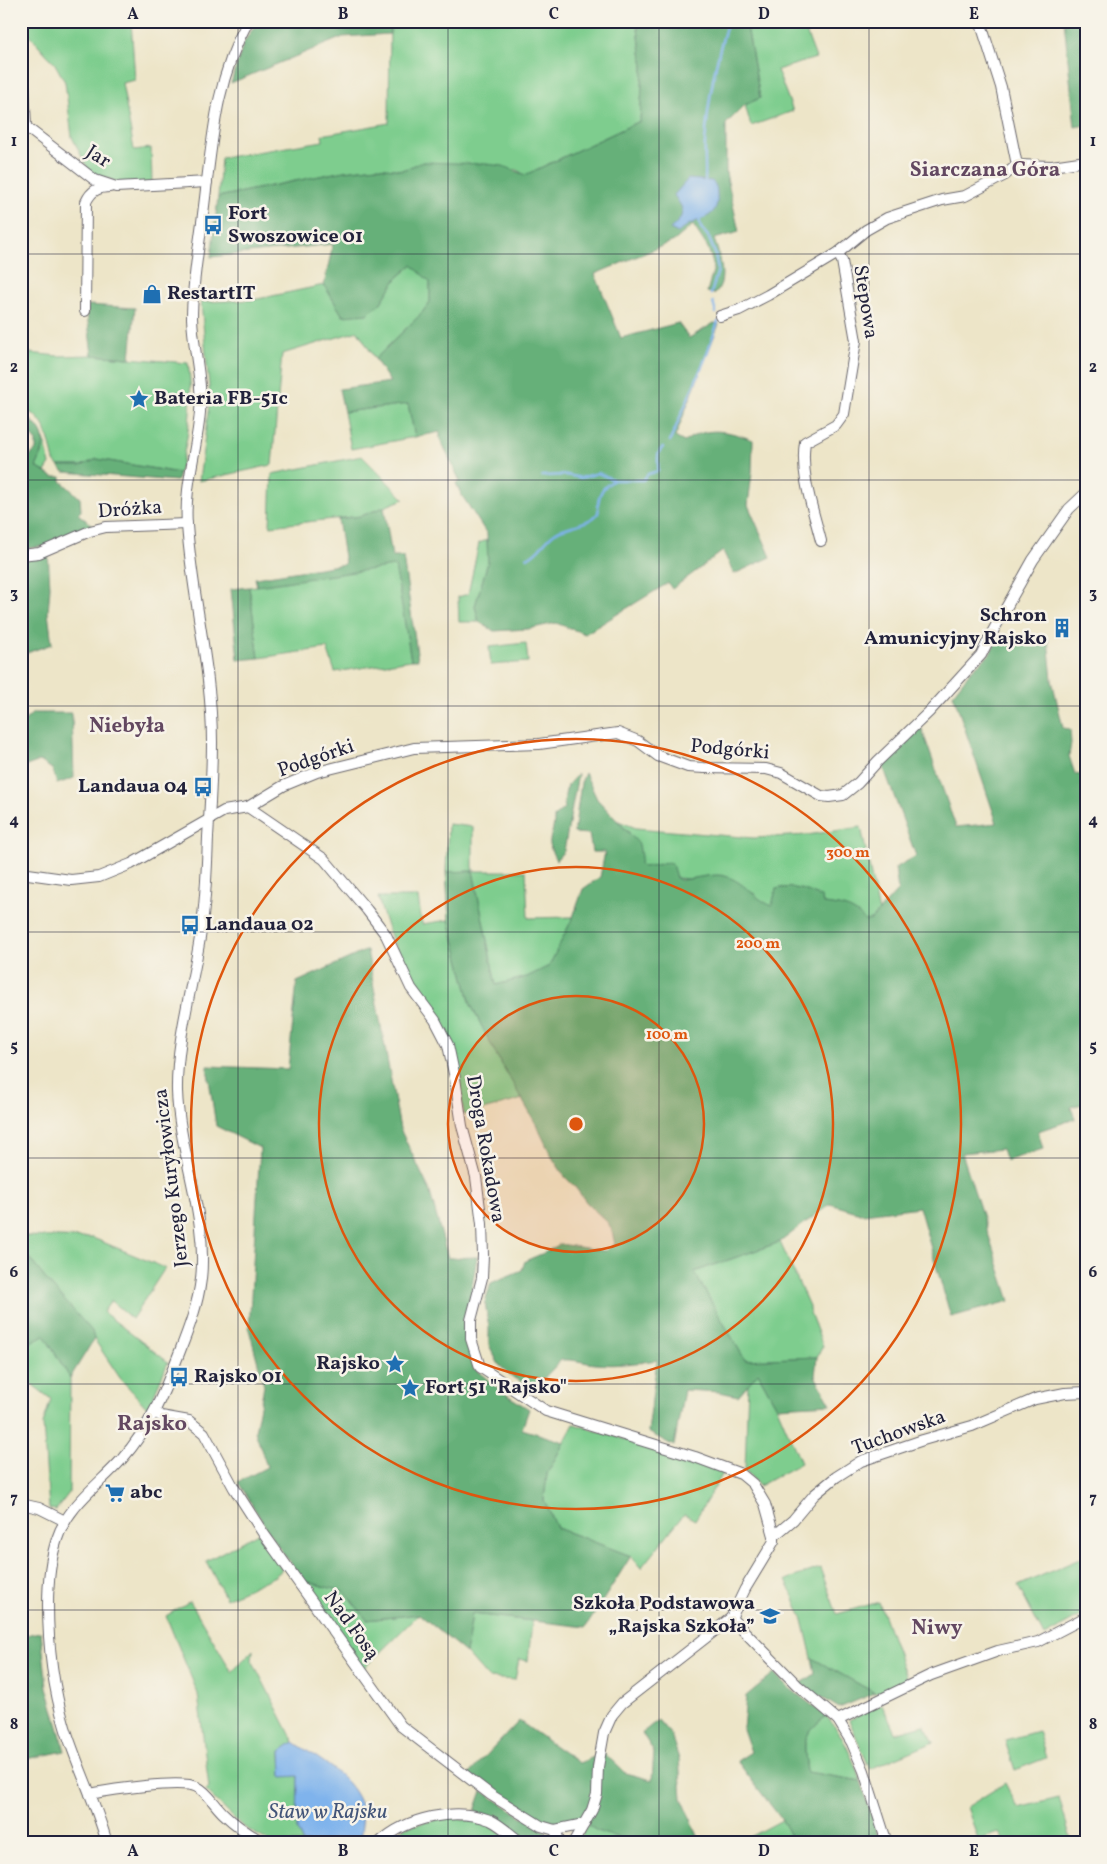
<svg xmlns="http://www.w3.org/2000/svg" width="1107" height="1864" viewBox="0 0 1107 1864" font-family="Vollkorn,serif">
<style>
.green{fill:#7ecd8e;stroke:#507864}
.forest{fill:#66b079;stroke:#44695a}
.water{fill:#7fb3ec;stroke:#506a94}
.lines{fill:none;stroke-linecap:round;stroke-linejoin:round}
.stream{stroke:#7fb3ec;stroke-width:2.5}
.minor-casing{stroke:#69666c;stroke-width:12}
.minor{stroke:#fff;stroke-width:10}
.grid{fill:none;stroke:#22223b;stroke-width:1;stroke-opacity:0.55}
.ring{fill:none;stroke:#de560e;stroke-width:2.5}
.labels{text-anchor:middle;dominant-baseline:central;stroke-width:5;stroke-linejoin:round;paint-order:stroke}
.street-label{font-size:20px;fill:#22223b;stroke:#f7f3e8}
.poi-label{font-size:20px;font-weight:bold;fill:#22223b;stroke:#f7f3e8;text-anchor:start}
.neighbourhood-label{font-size:21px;font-weight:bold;fill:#634861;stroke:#f7f3e8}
.water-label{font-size:21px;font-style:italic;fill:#435579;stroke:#f7f3e8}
.quarter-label{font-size:22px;font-weight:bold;fill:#634861;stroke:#f7f3e8}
.centre{fill:#de560e;stroke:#f7f3e8;stroke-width:2.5}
.ring-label{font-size:15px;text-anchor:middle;font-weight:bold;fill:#de560e;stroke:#f7f3e8;stroke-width:5;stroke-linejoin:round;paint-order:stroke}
.neatline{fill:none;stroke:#22223b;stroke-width:2}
.grid-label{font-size:16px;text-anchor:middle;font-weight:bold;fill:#22223b}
</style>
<rect width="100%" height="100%" fill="#f7f3e8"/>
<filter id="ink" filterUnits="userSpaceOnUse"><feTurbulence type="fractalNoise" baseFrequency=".02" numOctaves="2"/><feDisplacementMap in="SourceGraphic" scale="10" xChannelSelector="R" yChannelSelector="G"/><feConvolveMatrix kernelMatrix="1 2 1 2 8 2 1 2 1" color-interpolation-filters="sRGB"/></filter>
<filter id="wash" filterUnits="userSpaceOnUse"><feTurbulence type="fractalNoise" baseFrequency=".0096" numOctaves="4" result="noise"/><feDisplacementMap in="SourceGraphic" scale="20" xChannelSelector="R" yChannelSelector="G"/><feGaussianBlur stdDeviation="1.12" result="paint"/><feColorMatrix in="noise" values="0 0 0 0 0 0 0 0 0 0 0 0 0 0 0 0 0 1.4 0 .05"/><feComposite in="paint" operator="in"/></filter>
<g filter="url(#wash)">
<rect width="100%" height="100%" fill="#ede5c8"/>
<g class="green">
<path d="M26 21H131L135 80 122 83 134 150 151 148 152 183 124 184 90 173 72 137 65 82 55 64 26 31Z"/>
<path d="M390 21H637L643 67 640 121 525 175 517 170 423 162 402 170 377 167 344 171 218 197 221 158 323 141 322 135 389 123Z"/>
<path d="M746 21H802L816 58 777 70 793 111 751 126 745 105 760 98Z"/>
<path d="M413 265 430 282V302L421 314 375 359 358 331 282 354 272 465 199 481 210 397 201 302 253 300 324 285 343 316 380 304 397 278Z"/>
<path d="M29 353 58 356 92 355 188 363C194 401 189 436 179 473L97 459 81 466H58L54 461C49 441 47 418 25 410Z"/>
<path d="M408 404 415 437 351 449 344 412Z"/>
<path d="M44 439 50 464 45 472 36 467 42 454Z"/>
<path d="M362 456 404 499 361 516 270 526 272 474Z"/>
<path d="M487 540 488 562 475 606 479 622H459L458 597 468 594 479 543Z"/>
<path d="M396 565 411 660 335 672 327 648 259 658 249 587Z"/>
<path d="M526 643 528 662 491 665 489 647Z"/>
<path d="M616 820 636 828 754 838 807 835 861 827 879 913 871 920 865 921C854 908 840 906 823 904L822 898C807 890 792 885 776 889L772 907 761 902 755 894 710 876 689 879 677 878 667 863 644 867 640 864 629 832Z"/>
<path d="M448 824 473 827V871H526L528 918 573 917 550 966 527 977 496 985 473 871 446 872Z"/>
<path d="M378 897H418L422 924 449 920 471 1005 497 1056 523 1099 464 1115C460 1088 459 1058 447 1033 439 1017 425 1004 416 989 401 962 385 926 378 897Z"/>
<path d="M24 1236 93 1238 165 1268 132 1319 111 1301 103 1312 168 1362 148 1409 120 1378 94 1339 91 1331 48 1282 21 1248Z"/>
<path d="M780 1242 809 1306V1310L823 1346 817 1357 745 1360 694 1272Z"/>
<path d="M44 1335 70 1378 69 1493 56 1510 49 1509 43 1424 51 1399 21 1376V1361L27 1343Z"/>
<path d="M758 1373 777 1407 801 1463 759 1486 745 1470 748 1383Z"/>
<path d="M574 1424 725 1470 695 1520 684 1514 641 1568 631 1556 557 1528 544 1500 547 1474Z"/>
<path d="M258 1533 282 1570 275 1576 226 1599 206 1561Z"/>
<path d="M1086 1556V1613L1044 1636 1018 1586Z"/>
<path d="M820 1568 837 1614 879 1602 908 1682 875 1693 812 1658 803 1620 786 1580Z"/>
<path d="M304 1581 345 1592 367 1620 419 1614 363 1669Z"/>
<path d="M190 1601 232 1672 253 1650 252 1660 294 1742 281 1751 282 1776 298 1775 297 1830 303 1843H272L242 1826 206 1791 209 1788 198 1694 166 1616Z"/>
<path d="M472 1614 532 1621 528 1661 519 1659 515 1680 488 1678 466 1653Z"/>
<path d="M882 1704 895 1733 924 1725 934 1742 870 1769 849 1720Z"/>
<path d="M826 1716C844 1735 852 1758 861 1781L807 1772C804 1741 800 1737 826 1716Z"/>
<path d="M1038 1731 1046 1758 1015 1770 1005 1740Z"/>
<path d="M1005 1783 1018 1808 1059 1798 1072 1843H1005L999 1833 978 1840 967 1807Z"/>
<path d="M449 1817 487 1823 518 1843H384L405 1827Z"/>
<path d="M782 1820 788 1830 791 1843H739Z"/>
<path d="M587 1825 602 1833 630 1840 634 1843H577Z"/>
</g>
<g class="forest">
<path d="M258 21H390V34L343 37 231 83 244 42Z"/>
<path d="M637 21H746L760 98 745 105 726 124V173L739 232 714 239C719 254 729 282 714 294L707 292 714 267 708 248 693 225 674 241 595 274 621 338 678 323 689 338 714 323 719 324 675 437 684 442C707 425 729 431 753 440L752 473 748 505 771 557 734 574 723 551 672 589 668 583 585 634 556 623 528 629 494 631 479 622 475 606 488 562 487 534 461 494 456 483 460 481 440 439V432L415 437 408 404 344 412 339 389 390 382 375 359 421 314 430 302V282L412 265 397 278 380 304 367 314 343 316 324 285 333 244 211 257 218 197 344 171 377 167 402 170 423 162 486 164 503 166 525 175 640 121 643 67Z"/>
<path d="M1064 21H1086V125L1075 127Z"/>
<path d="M88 305 135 308 130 358 92 355 87 314Z"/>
<path d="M21 323 29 353 25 415C47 433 48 442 36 467L53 477H61V481L80 498 81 511 78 514 92 525 47 546 21 549V464L36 450V441L24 424 21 428Z"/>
<path d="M97 459 179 473 177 481 64 472 58 466H81Z"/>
<path d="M384 507 392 557H403L418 660H411L395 566 257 586 255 578 345 564 338 519 361 516Z"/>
<path d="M48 552 50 587 48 613 52 644 21 655V557Z"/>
<path d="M249 587 259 658 238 660 231 589Z"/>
<path d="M997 638 1048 639 1052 680 1063 728 1070 729 1071 743 1069 756 1075 774 1086 776V1103L1071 1107 1075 1119 1038 1131 1043 1149 1006 1161 1002 1149 962 1153 1010 1301 951 1317 919 1207 864 1214 830 1204 780 1242 694 1272 745 1360 817 1357 815 1376 831 1404 777 1407 758 1373 738 1396 720 1392 684 1390 674 1446 648 1432 657 1360C637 1363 616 1366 596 1364 583 1363 575 1359 561 1360L535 1388 514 1378 499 1365 489 1345V1328L485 1302 491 1283 522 1270 525 1261 546 1252 560 1244 605 1251 615 1244 611 1228 607 1222 587 1203 575 1187 565 1177 552 1157 536 1124 497 1056 471 1005 449 920 446 872 473 871 496 985 527 977 549 966 573 917 583 889 600 877 605 852H592L589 834 574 833 581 783 585 773 597 799 639 844 641 857 640 864 644 867 667 863 672 864 676 878 681 880C694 879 705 875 717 875 739 875 753 898 772 906L776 889C792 885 808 890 822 898L823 904C841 906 853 907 865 921L871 920 898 890 895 868 916 856 882 763 921 727 956 827 997 823 953 694 970 672 990 654Z"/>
<path d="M33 713H72L74 778 57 784 52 769 40 761 21 768V716L24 721Z"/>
<path d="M578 774 564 851 556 860C543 837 555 837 554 817L564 808C565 790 565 786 578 774Z"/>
<path d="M367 950 400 1129 429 1189 448 1258 477 1257 465 1329 474 1368 501 1391 529 1409 522 1429 564 1442 547 1474 544 1500 557 1528 631 1556 586 1627 472 1614 466 1653 419 1614 367 1620 345 1592 304 1581 275 1542 238 1482 267 1467 255 1431 264 1386 249 1329 260 1148 216 1126 207 1066 288 1069 297 982Z"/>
<path d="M21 1248 48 1282 92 1331 94 1339 70 1378 44 1335 27 1344 21 1361Z"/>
<path d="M41 1632 47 1687 65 1751 21 1760V1636Z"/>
<path d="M812 1658 875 1693 839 1708 800 1684 815 1674Z"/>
<path d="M774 1673 788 1687 826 1716C800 1737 804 1741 807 1772L861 1781 880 1843H791L788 1830 782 1820 737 1761 751 1752 743 1729 746 1696Z"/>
<path d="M658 1720 671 1735 679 1759 682 1798 701 1843H634L630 1840C616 1836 591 1834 584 1819L548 1825 468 1775 519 1721 579 1763 604 1753 625 1773 652 1780 654 1752 642 1733Z"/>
<path d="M482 1791 552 1836 554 1843H526L511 1830 475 1811Z"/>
</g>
<g class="water">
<path d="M688 179 712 181C717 186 717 190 717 196 719 217 702 218 688 225 685 227 681 230 678 233L670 229C677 223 685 216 681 206 679 202 676 199 674 195Z"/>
<path d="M294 1742C318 1759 354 1777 362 1809 364 1818 361 1830 360 1840L370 1841 369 1843H303L297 1830 298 1776 282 1777 281 1751Z"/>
</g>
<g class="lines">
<g class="stream">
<path d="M705 181C706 168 704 155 705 143 708 101 715 61 728 21"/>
<path d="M699 218 701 228 708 236 715 253 718 270 711 294"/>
<path d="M713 302 716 313"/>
<path d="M670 441 705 359 718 322"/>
<path d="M542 476 567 475 581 478 598 473 614 480H643L648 474 658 471C659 461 655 455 663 447"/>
<path d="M527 558C540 552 544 540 556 532 566 526 591 524 598 513 599 511 598 507 598 505 599 492 603 487 614 480"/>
</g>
</g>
</g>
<g filter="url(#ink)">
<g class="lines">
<defs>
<g id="minor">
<path d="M980 21 1001 87 1017 165"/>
<path d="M21 83 24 84 26 127 95 180 116 187 207 182"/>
<path d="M85 311 86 202C91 191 98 187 110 187"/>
<path d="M720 316 739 310 768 295 838 253 866 230 887 218 942 200 965 196 1005 175 1017 165 1052 166 1086 161"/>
<path d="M821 541C813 509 800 475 805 442L836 425 844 414 856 341 842 261 838 253"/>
<path d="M21 555 39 553 90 531 106 527 187 524"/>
<path d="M248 807 324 859 367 910 386 935 411 988 435 1020 448 1045 455 1078 462 1126 476 1177 482 1224 483 1255 482 1278 471 1320V1339L480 1367 546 1411 695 1457 741 1474 753 1484 765 1504 774 1536"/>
<path d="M21 873 71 880 99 877 131 864 224 811 248 807 283 786 317 772 414 748 539 744 618 733 638 741 658 756 688 767 704 768 766 769 781 773 821 796 829 797 843 795 858 783 878 761 929 712 981 655 993 631 1033 560 1069 509 1086 493"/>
<path d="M155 1412 161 1416 189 1421 204 1433 234 1488 263 1533 401 1726 491 1795 541 1826 555 1830 584 1824"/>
<path d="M21 1504 39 1508 65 1521"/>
<path d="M731 1618 797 1685 838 1720 852 1743 864 1771 887 1843"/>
<path d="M838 1720 931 1675 998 1651 1038 1642 1086 1617"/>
<path d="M90 1794C110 1790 181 1779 197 1787 208 1792 215 1806 224 1814 236 1826 250 1835 265 1843"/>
<path d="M555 1830 560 1843"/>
<path d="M107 1843C96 1803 77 1766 65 1727 53 1687 48 1647 48 1605 48 1584 50 1560 57 1539 68 1505 99 1485 122 1459 150 1428 165 1390 180 1351 189 1328 198 1304 201 1279 208 1215 179 1154 177 1091 176 1039 194 982 201 931 206 900 207 868 208 837 210 805 212 773 212 742 212 669 192 597 187 525 184 486 197 450 200 412 203 381 193 349 192 318 192 283 199 248 203 214 212 145 214 83 248 21"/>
<path d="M379 1843C407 1817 455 1807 490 1820 501 1825 512 1836 522 1843"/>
<path d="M573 1843 592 1810 597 1794 598 1767 604 1733 612 1715 622 1703 731 1618 745 1589 774 1541V1536L793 1520 814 1495 836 1477 861 1461 923 1440 972 1426 1035 1399 1065 1393 1086 1392"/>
</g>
</defs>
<use href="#minor" class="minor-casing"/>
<use href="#minor" class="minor"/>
</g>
</g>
<path class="grid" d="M238 21V1843M448 21V1843M659 21V1843M869 21V1843M21 254H1086M21 480H1086M21 706H1086M21 932H1086M21 1158H1086M21 1384H1086M21 1610H1086"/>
<circle cx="576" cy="1124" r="128" fill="#de560e" fill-opacity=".12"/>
<g class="ring">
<circle cx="576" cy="1124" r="128"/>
<circle cx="576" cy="1124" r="257"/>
<circle cx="576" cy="1124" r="385"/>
</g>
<defs>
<symbol id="bus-bare" viewBox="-9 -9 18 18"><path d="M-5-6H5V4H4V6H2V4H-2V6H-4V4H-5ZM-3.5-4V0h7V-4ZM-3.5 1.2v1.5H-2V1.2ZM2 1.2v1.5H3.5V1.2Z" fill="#1f6fb2" stroke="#f7f3e8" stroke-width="2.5" paint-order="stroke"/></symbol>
<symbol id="shop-bare" viewBox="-9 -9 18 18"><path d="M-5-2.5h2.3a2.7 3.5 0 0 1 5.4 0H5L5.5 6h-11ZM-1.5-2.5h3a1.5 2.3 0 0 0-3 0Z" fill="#1f6fb2" stroke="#f7f3e8" stroke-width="2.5" paint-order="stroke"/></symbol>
<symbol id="sight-bare" viewBox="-9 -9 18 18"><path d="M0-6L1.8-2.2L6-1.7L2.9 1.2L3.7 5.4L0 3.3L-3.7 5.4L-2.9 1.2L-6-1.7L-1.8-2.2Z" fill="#1f6fb2" stroke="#f7f3e8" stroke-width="2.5" paint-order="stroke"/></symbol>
<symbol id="building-bare" viewBox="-9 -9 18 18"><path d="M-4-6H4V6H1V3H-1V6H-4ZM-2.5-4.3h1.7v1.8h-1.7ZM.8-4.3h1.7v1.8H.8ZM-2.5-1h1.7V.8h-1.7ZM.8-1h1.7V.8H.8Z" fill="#1f6fb2" stroke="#f7f3e8" stroke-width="2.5" paint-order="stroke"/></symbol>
<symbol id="supermarket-bare" viewBox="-9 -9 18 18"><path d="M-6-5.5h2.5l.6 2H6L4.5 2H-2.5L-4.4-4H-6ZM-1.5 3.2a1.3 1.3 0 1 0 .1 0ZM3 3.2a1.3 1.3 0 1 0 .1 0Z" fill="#1f6fb2" stroke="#f7f3e8" stroke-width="2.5" paint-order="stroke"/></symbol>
<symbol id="school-bare" viewBox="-9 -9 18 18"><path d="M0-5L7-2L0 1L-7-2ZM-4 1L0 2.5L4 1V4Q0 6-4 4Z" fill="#1f6fb2" stroke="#f7f3e8" stroke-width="2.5" paint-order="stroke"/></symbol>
</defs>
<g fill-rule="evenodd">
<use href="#bus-bare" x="199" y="211" width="28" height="28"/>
<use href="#shop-bare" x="138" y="280" width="28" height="28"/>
<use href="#sight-bare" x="125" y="385" width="28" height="28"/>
<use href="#building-bare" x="1048" y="614" width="28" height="28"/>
<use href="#bus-bare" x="189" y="773" width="28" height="28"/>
<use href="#bus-bare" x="176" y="911" width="28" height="28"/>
<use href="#sight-bare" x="381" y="1350" width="28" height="28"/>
<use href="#bus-bare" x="165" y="1363" width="28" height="28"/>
<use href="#sight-bare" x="396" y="1374" width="28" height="28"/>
<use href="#supermarket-bare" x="101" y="1479" width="28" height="28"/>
<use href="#school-bare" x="756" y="1602" width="28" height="28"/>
</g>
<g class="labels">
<g class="street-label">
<text transform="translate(98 157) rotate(32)">Jar</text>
<text transform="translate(865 302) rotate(81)">Stepowa</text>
<text transform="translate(130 510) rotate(-4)">Dróżka</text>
<text transform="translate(730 750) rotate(5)">Podgórki</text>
<text transform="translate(316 759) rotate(-19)">Podgórki</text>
<text transform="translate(485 1149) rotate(80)">Droga Rokadowa</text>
<text transform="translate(172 1178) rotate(-97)">Jerzego Kuryłowicza</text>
<text transform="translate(899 1433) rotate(-20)">Tuchowska</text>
<text transform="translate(351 1626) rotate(54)">Nad Fosą</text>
</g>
<g class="poi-label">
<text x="228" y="214">Fort<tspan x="228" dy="23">Swoszowice 01</tspan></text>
<text x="167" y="294">RestartIT</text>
<text x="154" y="399">Bateria FB-51c</text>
<text x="1047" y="616" text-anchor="end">Schron<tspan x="1047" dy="23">Amunicyjny Rajsko</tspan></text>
<text x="188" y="787" text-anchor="end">Landaua 04</text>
<text x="205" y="925">Landaua 02</text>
<text x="380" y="1364" text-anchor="end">Rajsko</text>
<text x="194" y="1377">Rajsko 01</text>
<text x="425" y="1388">Fort 51 "Rajsko"</text>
<text x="130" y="1493">abc</text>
<text x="755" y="1604" text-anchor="end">Szkoła Podstawowa<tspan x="755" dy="23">„Rajska Szkoła”</tspan></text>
</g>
<g class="neighbourhood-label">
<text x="985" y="170">Siarczana Góra</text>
<text x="127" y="726">Niebyła</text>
<text x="937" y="1628">Niwy</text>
</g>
<g class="water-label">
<text x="328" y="1812">Staw w Rajsku</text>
</g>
<g class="quarter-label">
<text x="152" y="1424">Rajsko</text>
</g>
</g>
<circle cx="576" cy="1124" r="8" class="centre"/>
<g class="ring-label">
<text x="848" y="857">300 m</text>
<text x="758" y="948">200 m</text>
<text x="667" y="1039">100 m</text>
</g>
<rect width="1107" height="1864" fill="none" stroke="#f7f3e8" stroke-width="55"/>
<rect x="28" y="28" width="1052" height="1808" class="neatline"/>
<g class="grid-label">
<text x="133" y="19">A</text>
<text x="343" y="19">B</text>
<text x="554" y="19">C</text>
<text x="764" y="19">D</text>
<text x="974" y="19">E</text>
<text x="14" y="146">1</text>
<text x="1093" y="146">1</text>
<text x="14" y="372">2</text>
<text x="1093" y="372">2</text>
<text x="14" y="598">3</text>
<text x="1093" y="598">3</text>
<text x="14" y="825">4</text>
<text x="1093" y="825">4</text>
<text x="14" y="1051">5</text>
<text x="1093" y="1051">5</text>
<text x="14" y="1277">6</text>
<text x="1093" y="1277">6</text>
<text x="14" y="1503">7</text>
<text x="1093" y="1503">7</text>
<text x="14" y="1729">8</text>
<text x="1093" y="1729">8</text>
<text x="133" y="1856">A</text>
<text x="343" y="1856">B</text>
<text x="554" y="1856">C</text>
<text x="764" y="1856">D</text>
<text x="974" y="1856">E</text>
</g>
</svg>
